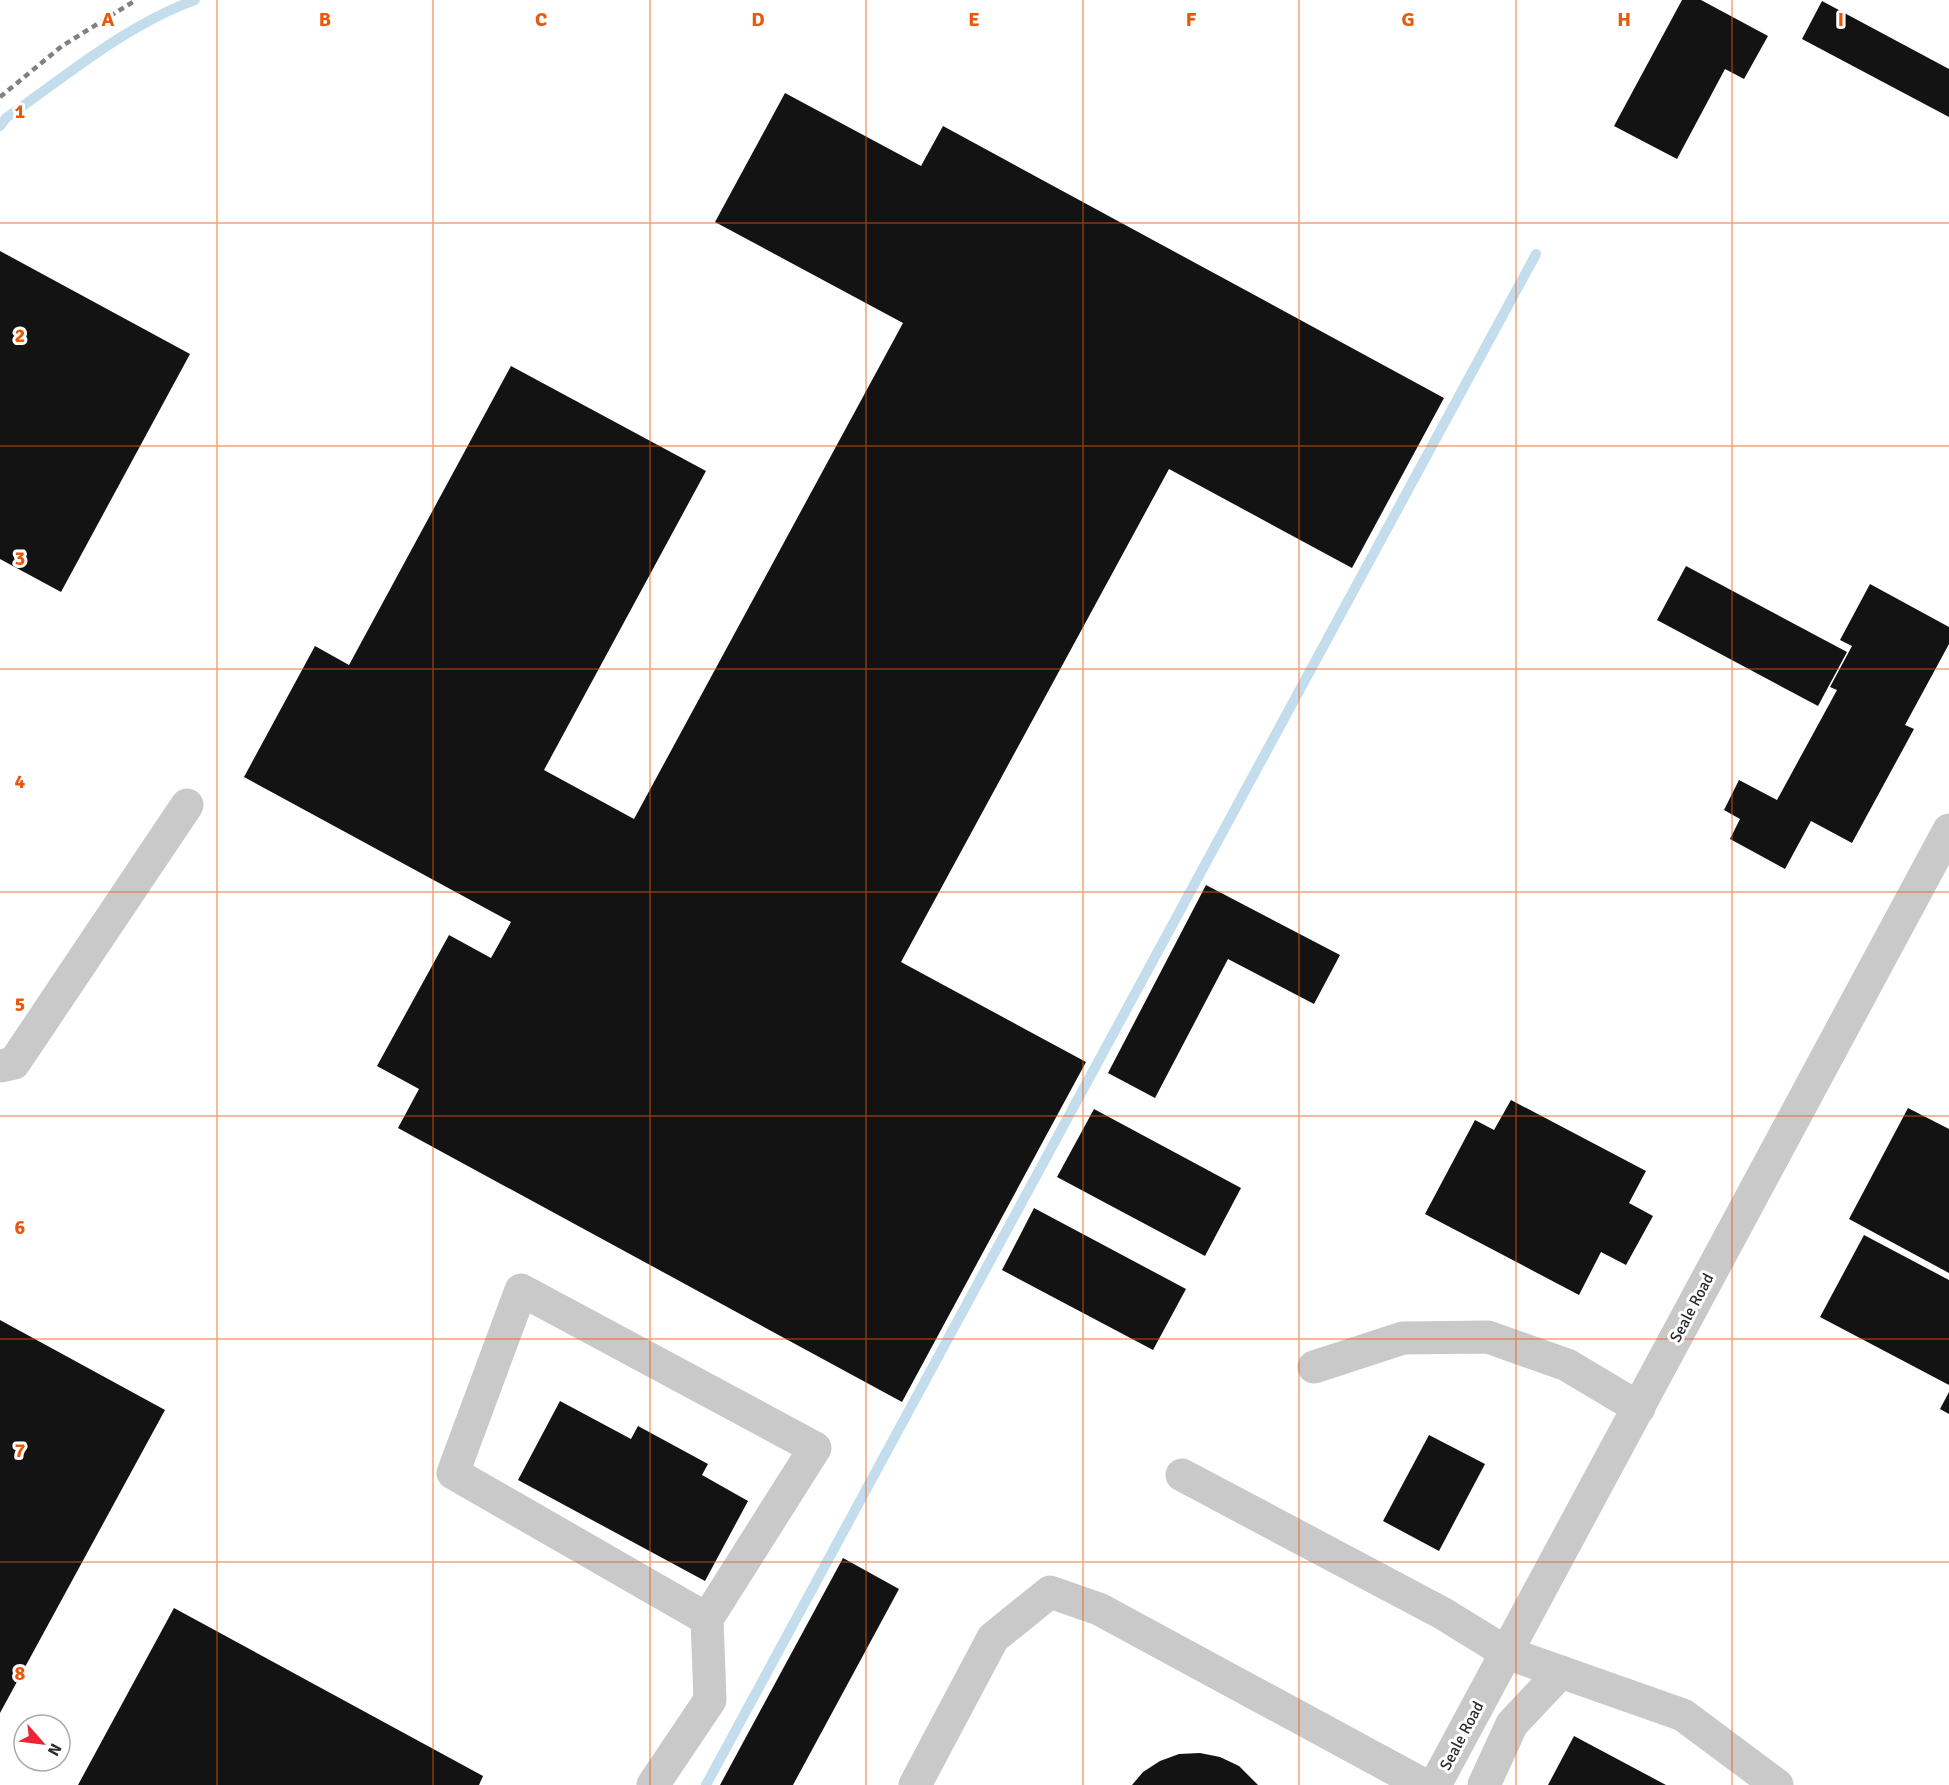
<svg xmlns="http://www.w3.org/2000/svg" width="1949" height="1785" viewBox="0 0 1949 1785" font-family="Signika,sans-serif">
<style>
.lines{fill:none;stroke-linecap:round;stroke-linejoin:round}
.stream{stroke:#c3ddec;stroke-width:10}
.building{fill:#131313}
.minor{stroke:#c9c9c9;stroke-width:33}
.rail{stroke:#818181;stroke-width:4.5;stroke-dasharray:6 4.5;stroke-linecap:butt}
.grid{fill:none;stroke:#e8590c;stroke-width:1.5;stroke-opacity:0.55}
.labels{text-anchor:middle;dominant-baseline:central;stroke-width:6;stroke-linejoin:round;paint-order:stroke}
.street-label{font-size:16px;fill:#2c2c2c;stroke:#fff}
.grid-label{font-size:20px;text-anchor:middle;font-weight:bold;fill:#e8590c;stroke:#fff;stroke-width:6;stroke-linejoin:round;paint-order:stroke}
</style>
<rect width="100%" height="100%" fill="#fff"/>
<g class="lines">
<g class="stream">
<path d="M0 126 6 118C66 76 126 25 195 0"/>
<path d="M706 1785 1536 254"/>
</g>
</g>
<g class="building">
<path d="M1682 0H1701L1768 36 1744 79 1725 69 1677 159 1614 126Z"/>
<path d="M1822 1 1949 69V117L1802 39Z"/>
<path d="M785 93 921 166 943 126 1444 398 1352 568 1169 469 901 962 1086 1062 902 1402 398 1128 419 1089 377 1066 449 935 491 958 511 922 244 777 315 646 349 665 511 366 706 471 544 770 634 819 903 323 715 222Z"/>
<path d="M0 251 190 354 61 592 0 559Z"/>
<path d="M1686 566 1847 652 1818 706 1657 620Z"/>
<path d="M1870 584 1949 627V644L1905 725 1914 729 1852 843 1811 821 1785 869 1730 839 1740 819 1724 810 1739 780 1777 800 1837 690 1830 687 1852 646 1840 640Z"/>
<path d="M1206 885 1340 955 1314 1004 1228 959 1155 1098 1108 1073Z"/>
<path d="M1511 1100 1646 1171 1629 1203 1653 1216 1626 1265 1601 1252 1579 1295 1425 1214 1475 1120 1494 1130Z"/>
<path d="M1908 1108 1949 1129V1273L1849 1219Z"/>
<path d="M1094 1109 1241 1188 1205 1256 1057 1177Z"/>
<path d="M1034 1208 1186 1289 1153 1350 1002 1270Z"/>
<path d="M1864 1235 1949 1280V1385L1820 1317Z"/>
<path d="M0 1320 165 1410 0 1713Z"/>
<path d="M1949 1392V1414L1940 1409Z"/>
<path d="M560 1401 631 1439 638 1426 708 1464 702 1475 748 1501 705 1581 518 1480Z"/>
<path d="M1429 1435 1485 1464 1439 1551 1383 1521Z"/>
<path d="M843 1558 899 1589 793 1785H720Z"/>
<path d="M174 1608 483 1776 479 1785H78Z"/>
<path d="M1574 1736 1666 1785H1548Z"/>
<path d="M1200 1753 1220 1757 1239 1766 1258 1785H1132L1143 1772 1160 1761 1179 1754Z"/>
</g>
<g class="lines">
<g class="minor">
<path d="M0 1066 14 1063 187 805"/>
<path d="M1314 1367 1403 1338 1488 1337 1567 1365 1639 1408"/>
<path d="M1182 1475 1442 1613 1507 1653 1683 1715 1777 1785"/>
<path d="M653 1785 710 1700 707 1619 453 1473 521 1290 815 1448 707 1619"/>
<path d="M915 1785 993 1638 1050 1592 1099 1609 1424 1785"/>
<path d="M1435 1785 1949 830"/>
<path d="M1484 1785 1512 1724 1561 1672"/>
</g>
<path class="rail" d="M0 97 62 46 136 0"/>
</g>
<path class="grid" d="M217 0V1785M433 0V1785M650 0V1785M866 0V1785M1083 0V1785M1299 0V1785M1516 0V1785M1732 0V1785M0 223H1949M0 446H1949M0 669H1949M0 892H1949M0 1116H1949M0 1339H1949M0 1562H1949"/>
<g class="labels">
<g class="street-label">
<text transform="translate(1692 1308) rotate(-62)">Seale Road</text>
<text transform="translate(1462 1736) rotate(-62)">Seale Road</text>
</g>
</g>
<g class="grid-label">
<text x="108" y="26">A</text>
<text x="325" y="26">B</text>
<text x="541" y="26">C</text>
<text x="758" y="26">D</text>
<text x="974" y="26">E</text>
<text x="1191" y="26">F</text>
<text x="1408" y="26">G</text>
<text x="1624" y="26">H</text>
<text x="1841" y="26">I</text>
<text x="20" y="118">1</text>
<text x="20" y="342">2</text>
<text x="20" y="565">3</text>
<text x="20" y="788">4</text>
<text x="20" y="1011">5</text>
<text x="20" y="1234">6</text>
<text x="20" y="1457">7</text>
<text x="20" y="1680">8</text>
</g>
<g transform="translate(42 1743) rotate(118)"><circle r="28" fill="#ffffff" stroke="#ababab" stroke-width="1.5"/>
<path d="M0-4.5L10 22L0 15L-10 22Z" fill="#ee2334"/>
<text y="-9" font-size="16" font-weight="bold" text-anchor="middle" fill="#2c2c2c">N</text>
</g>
</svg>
